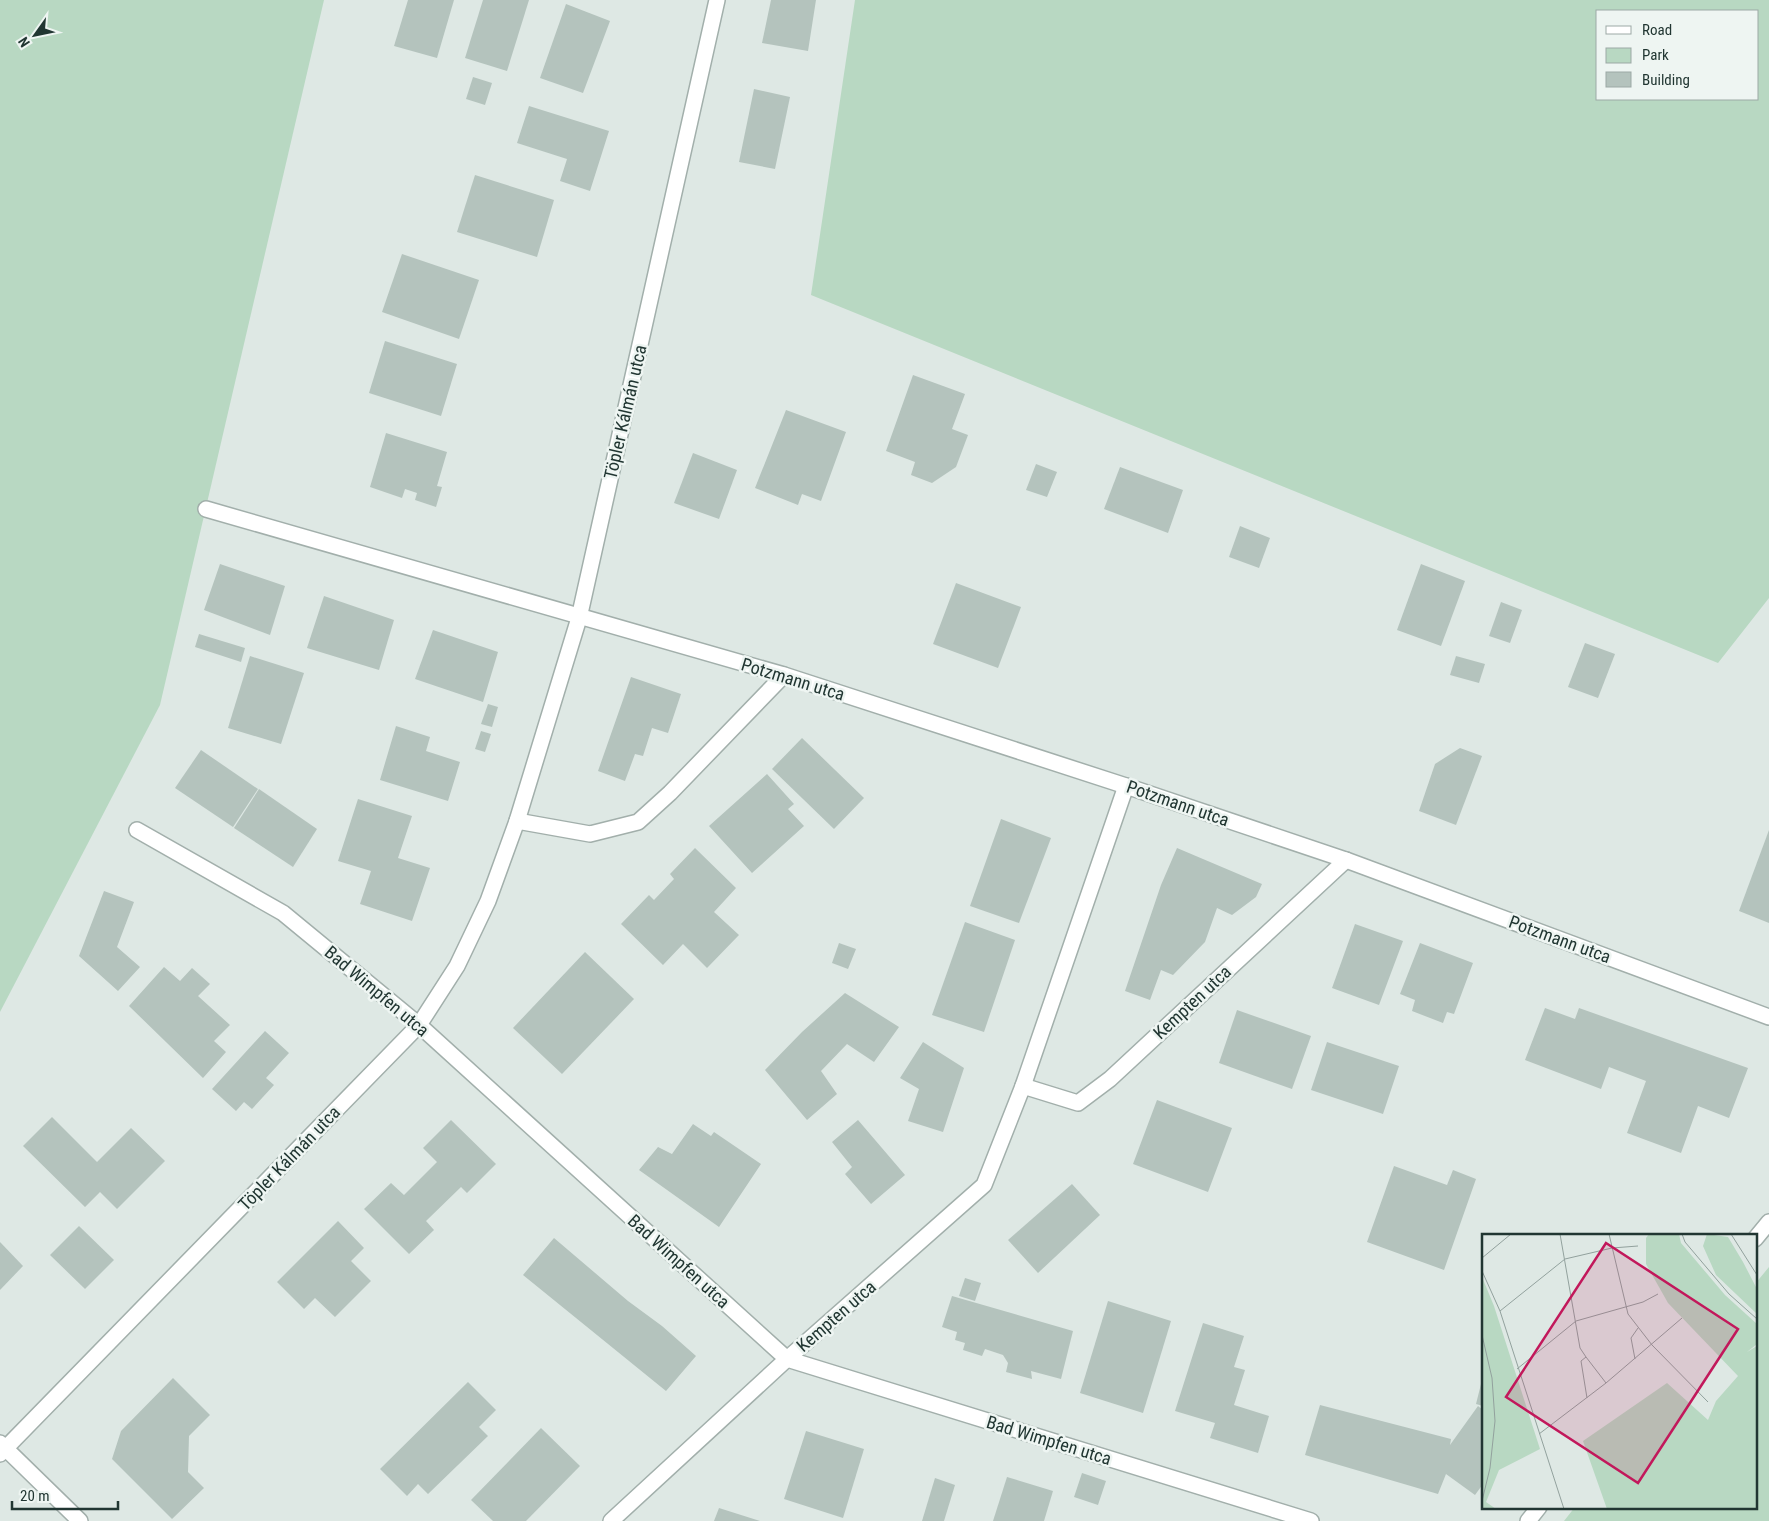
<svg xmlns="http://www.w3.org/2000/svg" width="1769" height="1521" viewBox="0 0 1769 1521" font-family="'Roboto Condensed',sans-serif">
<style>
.green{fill:#b8d8c2;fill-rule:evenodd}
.building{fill:#b4c3bd}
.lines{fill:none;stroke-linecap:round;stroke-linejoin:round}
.minor-casing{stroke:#a2afab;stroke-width:18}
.minor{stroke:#fff;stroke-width:15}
.labels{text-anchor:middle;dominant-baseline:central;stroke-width:5;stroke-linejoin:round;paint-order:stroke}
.street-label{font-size:18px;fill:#213632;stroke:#eef5f2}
.inset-road{fill:none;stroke:#92a19d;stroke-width:1}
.view{fill:#c2185b;fill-opacity:0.15;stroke:#c2185b;stroke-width:2.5}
.inset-edge{fill:none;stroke:#213632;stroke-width:2.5}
</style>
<rect width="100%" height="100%" fill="#dee8e4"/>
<g class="green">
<path d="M0 0H324L160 705 0 1012Z"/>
<path d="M855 0H1769V598L1718 663 811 295ZM1758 11V99H1598V11Z"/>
<path d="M1769 1267V1521H1564L1575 1507H1755V1284Z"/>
</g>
<g class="building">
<path d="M408 0H454L437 58 394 46Z"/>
<path d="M483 0H529L507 71 465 58Z"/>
<path d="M771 0H816L808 51 762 43Z"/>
<path d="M566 4 610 21 583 93 540 78Z"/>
<path d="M473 77 492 83 485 105 466 99Z"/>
<path d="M754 89 790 97 775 169 739 162Z"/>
<path d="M529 106 609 131 590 191 560 181 567 159 517 143Z"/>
<path d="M475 175 554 200 537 257 457 232Z"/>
<path d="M402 254 479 280 459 339 382 312Z"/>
<path d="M385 341 457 364 441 416 369 393Z"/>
<path d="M913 375 965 394 952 429 968 435 956 467 932 483 911 475 915 462 886 451Z"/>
<path d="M786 410 846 432 821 501 802 494 798 505 755 488Z"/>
<path d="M386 433 447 452 437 486 442 487 436 507 415 500 417 493 405 489 402 498 370 487Z"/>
<path d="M693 453 737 470 719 519 674 503Z"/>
<path d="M1036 464 1057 472 1047 497 1026 490Z"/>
<path d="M1120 467 1183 490 1168 533 1104 509Z"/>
<path d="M1240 526 1270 538 1259 568 1229 557Z"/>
<path d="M220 564 285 586 270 635 204 610Z"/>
<path d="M1421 564 1465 581 1441 646 1397 630Z"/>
<path d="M956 583 1021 607 998 668 933 644Z"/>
<path d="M324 596 394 620 379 670 307 648Z"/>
<path d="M1501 602 1522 610 1510 643 1489 636Z"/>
<path d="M433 630 498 652 483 702 415 679Z"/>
<path d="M199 634 245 648 241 662 195 647Z"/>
<path d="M1585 643 1615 654 1598 698 1568 687Z"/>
<path d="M250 656 304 673 281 744 228 728Z"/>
<path d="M1456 656 1485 664 1479 683 1450 675Z"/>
<path d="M631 677 681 694 668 733 652 728 643 756 635 754 625 781 598 771Z"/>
<path d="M488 704 498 707 492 727 481 724Z"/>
<path d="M396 726 430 737 426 751 460 762 448 801 380 780Z"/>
<path d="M481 731 491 734 485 752 475 749Z"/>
<path d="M802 738 864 798 834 829 772 769Z"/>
<path d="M1460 748 1482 756 1456 825 1419 811 1435 764Z"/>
<path d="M201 750 258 789 233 827 175 788Z"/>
<path d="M767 774 794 804 788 809 804 826 752 873 709 826Z"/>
<path d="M259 789 317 829 293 867 234 828Z"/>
<path d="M358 799 412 816 398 858 430 868 412 921 360 904 371 871 338 861Z"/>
<path d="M1001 819 1051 838 1019 923 970 906Z"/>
<path d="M1769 830V923L1739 911Z"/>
<path d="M695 848 736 888 714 912 739 935 707 968 683 944 663 965 621 924 649 895 654 900 674 879 670 874Z"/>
<path d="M1177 848 1262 884 1256 897 1232 915 1217 908 1205 942 1173 975 1161 970 1150 1000 1125 991 1161 885Z"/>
<path d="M104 891 134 902 117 947 140 967 118 991 79 956Z"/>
<path d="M965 922 1015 940 984 1032 932 1015Z"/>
<path d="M1355 924 1403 941 1379 1005 1332 988Z"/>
<path d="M839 943 856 949 848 969 832 963Z"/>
<path d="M1420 943 1473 963 1454 1014 1447 1012 1443 1023 1412 1011 1415 1000 1400 994Z"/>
<path d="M585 952 634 999 562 1074 513 1028Z"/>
<path d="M164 967 180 981 192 968 210 984 198 996 230 1025 214 1041 226 1052 203 1078 129 1006Z"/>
<path d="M845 993 899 1027 874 1062 847 1044 821 1071 837 1094 807 1120 765 1070 802 1032Z"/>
<path d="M1545 1008 1575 1019 1579 1008 1748 1068 1729 1118 1698 1106 1681 1153 1627 1133 1646 1081 1609 1067 1601 1089 1525 1060Z"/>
<path d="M1237 1010 1311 1036 1292 1089 1219 1063Z"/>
<path d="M265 1031 289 1053 266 1078 274 1085 252 1109 244 1102 236 1111 212 1089Z"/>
<path d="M923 1042 964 1068 943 1132 908 1121 919 1089 900 1078Z"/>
<path d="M1327 1042 1399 1066 1383 1114 1311 1090Z"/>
<path d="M1157 1100 1232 1128 1208 1192 1133 1164Z"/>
<path d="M52 1117 97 1162 131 1128 165 1161 117 1209 100 1192 85 1207 23 1146Z"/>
<path d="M451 1120 496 1164 467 1193 461 1187 426 1221 434 1230 409 1254 364 1209 391 1183 404 1195 437 1162 423 1148Z"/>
<path d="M858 1120 905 1175 871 1204 845 1174 852 1167 832 1142Z"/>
<path d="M693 1124 711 1136 714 1132 761 1164 719 1227 639 1170 658 1147 672 1154Z"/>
<path d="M1394 1166 1447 1185 1453 1170 1476 1179 1444 1270 1367 1242Z"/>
<path d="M1072 1184 1100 1215 1038 1273 1008 1240Z"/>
<path d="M338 1221 364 1248 351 1261 371 1281 335 1317 315 1298 304 1309 277 1282Z"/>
<path d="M79 1226 114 1260 85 1289 50 1255Z"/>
<path d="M554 1238 628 1301 662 1326 696 1356 666 1391 523 1275Z"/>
<path d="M0 1242 23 1266 0 1290Z"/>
<path d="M965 1278 981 1283 975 1301 959 1296Z"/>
<path d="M952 1296 1073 1331 1061 1379 1031 1371 1032 1379 1006 1372 1008 1363 1003 1355 985 1349 982 1356 963 1350 965 1343 955 1340 957 1332 942 1327Z"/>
<path d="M1108 1301 1171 1321 1143 1413 1080 1393Z"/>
<path d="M1203 1323 1244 1336 1234 1367 1245 1370 1234 1405 1269 1416 1258 1453 1210 1438 1215 1423 1175 1411Z"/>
<path d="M173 1378 210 1415 189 1436 188 1472 204 1488 172 1519 112 1459 121 1431Z"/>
<path d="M1482 1380H1483V1406L1476 1404Z"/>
<path d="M468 1382 496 1410 479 1427 488 1436 428 1494 418 1484 407 1496 380 1469Z"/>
<path d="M1320 1405 1451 1439 1450 1445 1478 1406 1483 1410V1484L1475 1495 1446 1474 1438 1494 1305 1455Z"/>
<path d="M541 1428 580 1466 526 1521H493L471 1500Z"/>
<path d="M806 1431 864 1449 843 1518 784 1499Z"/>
<path d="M1082 1473 1106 1481 1098 1505 1074 1497Z"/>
<path d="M1007 1477 1053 1491 1044 1521H993Z"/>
<path d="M935 1478 955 1485 944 1521H922Z"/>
<path d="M719 1508 760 1521H714Z"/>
</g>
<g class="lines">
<defs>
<g id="minor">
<path d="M206 509 784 675 1126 786 1346 860 1769 1017"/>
<path d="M517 821 590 834 638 822 670 793 784 675"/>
<path d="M137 830 283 913 419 1025 787 1359 1311 1521"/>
<path d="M1023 1086 1126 786"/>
<path d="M1755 1239 1769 1222"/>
<path d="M0 1443 80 1521"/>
<path d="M0 1454 419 1025 457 966 488 901 517 821 579 618 717 0"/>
<path d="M611 1521 787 1359 984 1185 1023 1086 1078 1103 1110 1079 1346 860"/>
<path d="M1528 1521 1539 1507"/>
</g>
</defs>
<use href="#minor" class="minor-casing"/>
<use href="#minor" class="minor"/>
</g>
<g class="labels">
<g class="street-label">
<text transform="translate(625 412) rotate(-77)">Töpler Kálmán utca</text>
<text transform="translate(793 679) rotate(17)">Potzmann utca</text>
<text transform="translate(1178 803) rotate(19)">Potzmann utca</text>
<text transform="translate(1560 939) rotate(20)">Potzmann utca</text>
<text transform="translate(377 991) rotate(40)">Bad Wimpfen utca</text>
<text transform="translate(1192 1002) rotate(-43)">Kempten utca</text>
<text transform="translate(289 1158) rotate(-46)">Töpler Kálmán utca</text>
<text transform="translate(679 1261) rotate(42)">Bad Wimpfen utca</text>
<text transform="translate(836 1316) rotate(-41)">Kempten utca</text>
<text transform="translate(1049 1440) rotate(17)">Bad Wimpfen utca</text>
</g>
</g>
<g transform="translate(1482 1234)">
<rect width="275" height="275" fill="#dee8e4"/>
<path d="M167 0H197L199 9 243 61 275 90V110L265 118 275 112V275H125L101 207 185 149 226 186 234 167 256 142 186 69 164 30V4ZM225 0 246 3 261 28 275 55V80L234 41 221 12ZM0 43 12 72 58 215 17 236 4 268 14 275H0Z" fill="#b8d8c2"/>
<path class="inset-road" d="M78 0 98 114 104 123 99 127 105 164M127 0 146 80 170 111 226 168M200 0 203 8 247 60 275 85M249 0 275 41M0 24 29 0M0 37 18 77 82 275M18 77 83 25 130 14 156 12M0 101 10 144 13 187 8 234 0 267M104 123 124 149M153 125 149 104 156 94M35 135 94 87 161 68 176 60M57 200 124 149 200 84"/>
<path class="view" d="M124 9 256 95 156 249 24 163Z"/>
<rect width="275" height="275" class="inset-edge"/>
</g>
<rect x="1596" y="10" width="162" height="90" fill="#eef5f2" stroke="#9ca9a5"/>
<rect x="1606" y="26" width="25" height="8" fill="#ffffff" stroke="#9ca9a5"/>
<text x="1642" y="35" font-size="15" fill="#213632">Road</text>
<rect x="1606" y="48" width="25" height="15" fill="#b8d8c2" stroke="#9ca9a5"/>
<text x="1642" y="60" font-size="15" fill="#213632">Park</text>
<rect x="1606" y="72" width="25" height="15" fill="#b4c3bd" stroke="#9ca9a5"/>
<text x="1642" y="85" font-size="15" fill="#213632">Building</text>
<g transform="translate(35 35) rotate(237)" stroke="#eef5f2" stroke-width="4" paint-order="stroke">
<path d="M0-4L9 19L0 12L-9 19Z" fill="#213632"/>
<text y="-8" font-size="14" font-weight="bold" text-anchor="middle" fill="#213632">N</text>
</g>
<path d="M12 1501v8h106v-8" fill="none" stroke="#213632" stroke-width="2.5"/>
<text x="20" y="1501" font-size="15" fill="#213632" stroke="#eef5f2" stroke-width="4" paint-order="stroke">20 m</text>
</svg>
